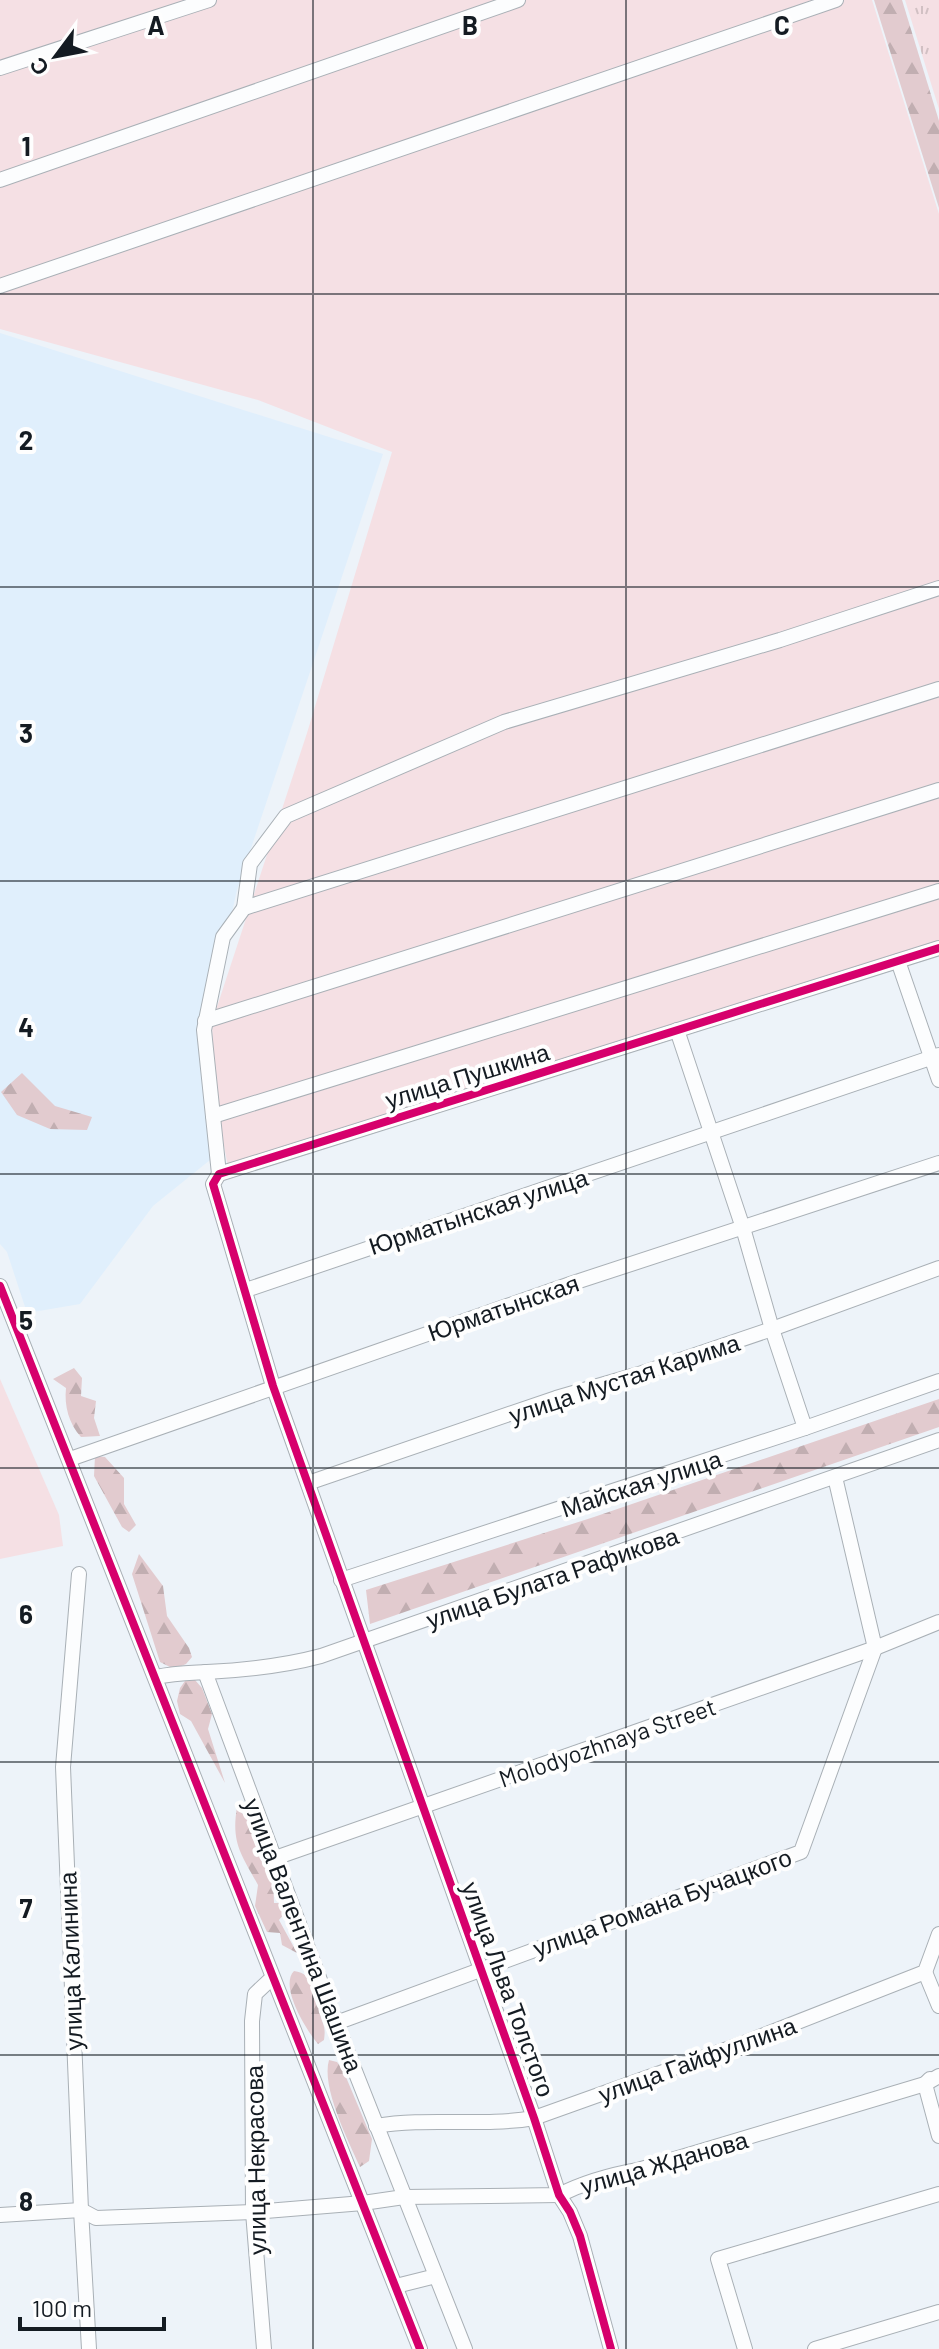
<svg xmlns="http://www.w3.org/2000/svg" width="939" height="2349" viewBox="0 0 939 2349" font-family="Barlow,sans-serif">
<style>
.built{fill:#e0effc}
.grass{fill:url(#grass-tufts)}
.forest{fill:url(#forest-firs)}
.garden{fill:#f5e0e4}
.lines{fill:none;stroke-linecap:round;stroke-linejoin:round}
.minor-casing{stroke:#a9b0b6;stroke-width:16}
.minor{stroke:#fcfdfe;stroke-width:14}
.cycleway-casing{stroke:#fefefe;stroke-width:13}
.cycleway{stroke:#d6006c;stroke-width:8}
.grid{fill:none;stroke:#141b22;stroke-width:2;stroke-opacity:0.55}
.labels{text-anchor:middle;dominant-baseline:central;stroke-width:8;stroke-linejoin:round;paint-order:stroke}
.street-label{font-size:24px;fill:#141b22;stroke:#fefefe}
.grid-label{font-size:26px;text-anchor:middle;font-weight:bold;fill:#141b22;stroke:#fefefe;stroke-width:8;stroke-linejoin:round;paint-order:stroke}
</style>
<defs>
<pattern id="grass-tufts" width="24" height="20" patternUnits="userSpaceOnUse" patternTransform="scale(2)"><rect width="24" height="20" fill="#f5e0e4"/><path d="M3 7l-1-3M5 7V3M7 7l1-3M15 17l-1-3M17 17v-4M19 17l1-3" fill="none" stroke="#d1c0c3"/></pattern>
<pattern id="forest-firs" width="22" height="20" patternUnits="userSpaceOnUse" patternTransform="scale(2)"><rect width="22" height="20" fill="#e2cbcf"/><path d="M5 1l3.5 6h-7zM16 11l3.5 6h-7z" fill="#c1aeb1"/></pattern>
</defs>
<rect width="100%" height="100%" fill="#edf3f9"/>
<path class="built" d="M0 333 383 454 237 890 207 1023 210 1160 153 1206 80 1304 27 1313 7 1252 0 1244Z"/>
<path class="grass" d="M905 0H939V109Z"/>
<g class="forest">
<path d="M874 0H902L939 121V208Z"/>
<path d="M22 1073 55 1106 92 1117 87 1130 50 1129 17 1115 1 1092Z"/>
<path d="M74 1368 82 1378 81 1396 96 1401 94 1418 100 1436 81 1437C69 1424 64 1406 66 1388L53 1379Z"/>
<path d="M939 1399V1427L370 1624 366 1590 594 1517Z"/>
<path d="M95 1456 105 1457 124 1478V1504L136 1525 129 1532 122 1527 94 1476Z"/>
<path d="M139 1554 163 1586 167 1616 189 1648 192 1657 186 1664 174 1669 160 1662 132 1574Z"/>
<path d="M195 1680 202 1688 212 1714 208 1729 225 1783 191 1721 180 1714 177 1701 180 1688 185 1681Z"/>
<path d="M237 1807 249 1822 273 1878 274 1903H281L285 1913 279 1920 297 1953 282 1945 280 1933 267 1932 255 1906 258 1885C241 1854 231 1843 237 1807Z"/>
<path d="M294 1971C315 1973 316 1997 320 2014 323 2026 326 2026 324 2040L318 2044C306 2030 279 1986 294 1971Z"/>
<path d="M329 2060 337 2062 343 2070 372 2139 369 2161 360 2167C348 2140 321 2087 329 2060Z"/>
</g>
<g class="garden">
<path d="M0 0H872L939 214V946L229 1172 214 1094 212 1022 307 733 392 452 258 400 0 329Z"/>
<path d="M0 1379 59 1515 63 1546 0 1559Z"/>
</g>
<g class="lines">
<defs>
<g id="minor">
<path d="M0 68 209 0"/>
<path d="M0 180 518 0"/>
<path d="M0 286 836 0"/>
<path d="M244 908 250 864 286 816 504 722 780 640 939 588"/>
<path d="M898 961 939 1080"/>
<path d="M205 1021 939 790"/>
<path d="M677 1030 743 1228 772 1329 805 1428"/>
<path d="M213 1116 939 891"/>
<path d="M219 1174 204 1030 223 937 244 908 939 689"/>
<path d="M0 1286 420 2349"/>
<path d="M246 1290 939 1055"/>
<path d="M70 1459 570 1284 939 1163"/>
<path d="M308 1483 556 1398 639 1374 772 1329 939 1268"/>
<path d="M79 1574 63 1767 81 2210 89 2349"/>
<path d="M341 1580 805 1428 939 1381"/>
<path d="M205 1672 336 2023 465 2349"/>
<path d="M156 1677C174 1673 189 1673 207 1672 246 1670 284 1666 321 1656L939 1440"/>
<path d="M275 1858 875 1648 939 1622"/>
<path d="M925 1972 939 2006"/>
<path d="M336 2023 801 1852 875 1648 835 1477"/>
<path d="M930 2079 925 2084 939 2136"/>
<path d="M376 2126C428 2117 482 2127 534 2118L744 2043 925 1972 939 1934"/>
<path d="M0 2215 81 2210 96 2218 253 2212 363 2203 404 2197 559 2195C585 2182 610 2175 638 2170L925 2084 939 2076"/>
<path d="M396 2286 436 2276"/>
<path d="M264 2349 253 2212 252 2021 255 1994 272 1978"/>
<path d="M611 2349 580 2236 570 2212 559 2195 534 2118 273 1386 213 1184 219 1174 939 948"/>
<path d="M745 2349 718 2259 939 2194"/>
<path d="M815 2349 939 2312"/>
</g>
</defs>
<use href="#minor" class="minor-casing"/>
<use href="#minor" class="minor"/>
<defs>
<g id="cycleway">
<path d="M0 1286 420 2349"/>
<path d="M611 2349 580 2236 570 2212 559 2195 534 2118 273 1386 213 1184 219 1174 939 948"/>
</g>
</defs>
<use href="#cycleway" class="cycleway-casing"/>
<use href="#cycleway" class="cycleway"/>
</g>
<path class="grid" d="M313 0V2349M626 0V2349M0 294H939M0 587H939M0 881H939M0 1174H939M0 1468H939M0 1762H939M0 2055H939"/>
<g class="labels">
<g class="street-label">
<text transform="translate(467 1075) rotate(-17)">улица Пушкина</text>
<text transform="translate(478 1211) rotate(-18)">Юрматынская улица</text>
<text transform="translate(503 1307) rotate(-19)">Юрматынская</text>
<text transform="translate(624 1378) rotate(-18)">улица Мустая Карима</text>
<text transform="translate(641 1483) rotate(-18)">Майская улица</text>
<text transform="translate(552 1577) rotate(-19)">улица Булата Рафикова</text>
<text transform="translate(607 1742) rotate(-19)">Molodyozhnaya Street</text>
<text transform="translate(662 1902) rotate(-20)">улица Романа Бучацкого</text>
<text transform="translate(304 1935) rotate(69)">улица Валентина Шашина</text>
<text transform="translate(70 1961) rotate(-92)">улица Калинина</text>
<text transform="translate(509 1989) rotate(70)">улица Льва Толстого</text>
<text transform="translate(697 2059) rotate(-20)">улица Гайфуллина</text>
<text transform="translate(255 2160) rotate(-91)">улица Некрасова</text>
<text transform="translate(664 2162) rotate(-16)">улица Жданова</text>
</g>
</g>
<g class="grid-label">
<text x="156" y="35">A</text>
<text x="470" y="35">B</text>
<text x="782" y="35">C</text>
<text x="26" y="156">1</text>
<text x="26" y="450">2</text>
<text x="26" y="743">3</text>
<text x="26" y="1037">4</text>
<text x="26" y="1330">5</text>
<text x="26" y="1624">6</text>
<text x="26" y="1918">7</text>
<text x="26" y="2211">8</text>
</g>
<g transform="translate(56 56) rotate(238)" stroke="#fefefe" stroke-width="6" paint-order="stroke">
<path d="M0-6L14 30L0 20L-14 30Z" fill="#141b22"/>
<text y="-12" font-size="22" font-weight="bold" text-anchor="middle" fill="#141b22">С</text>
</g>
<path d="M20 2317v12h144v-12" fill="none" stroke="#141b22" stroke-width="4"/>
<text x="32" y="2317" font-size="24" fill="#141b22" stroke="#fefefe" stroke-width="6" paint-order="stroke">100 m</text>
</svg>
